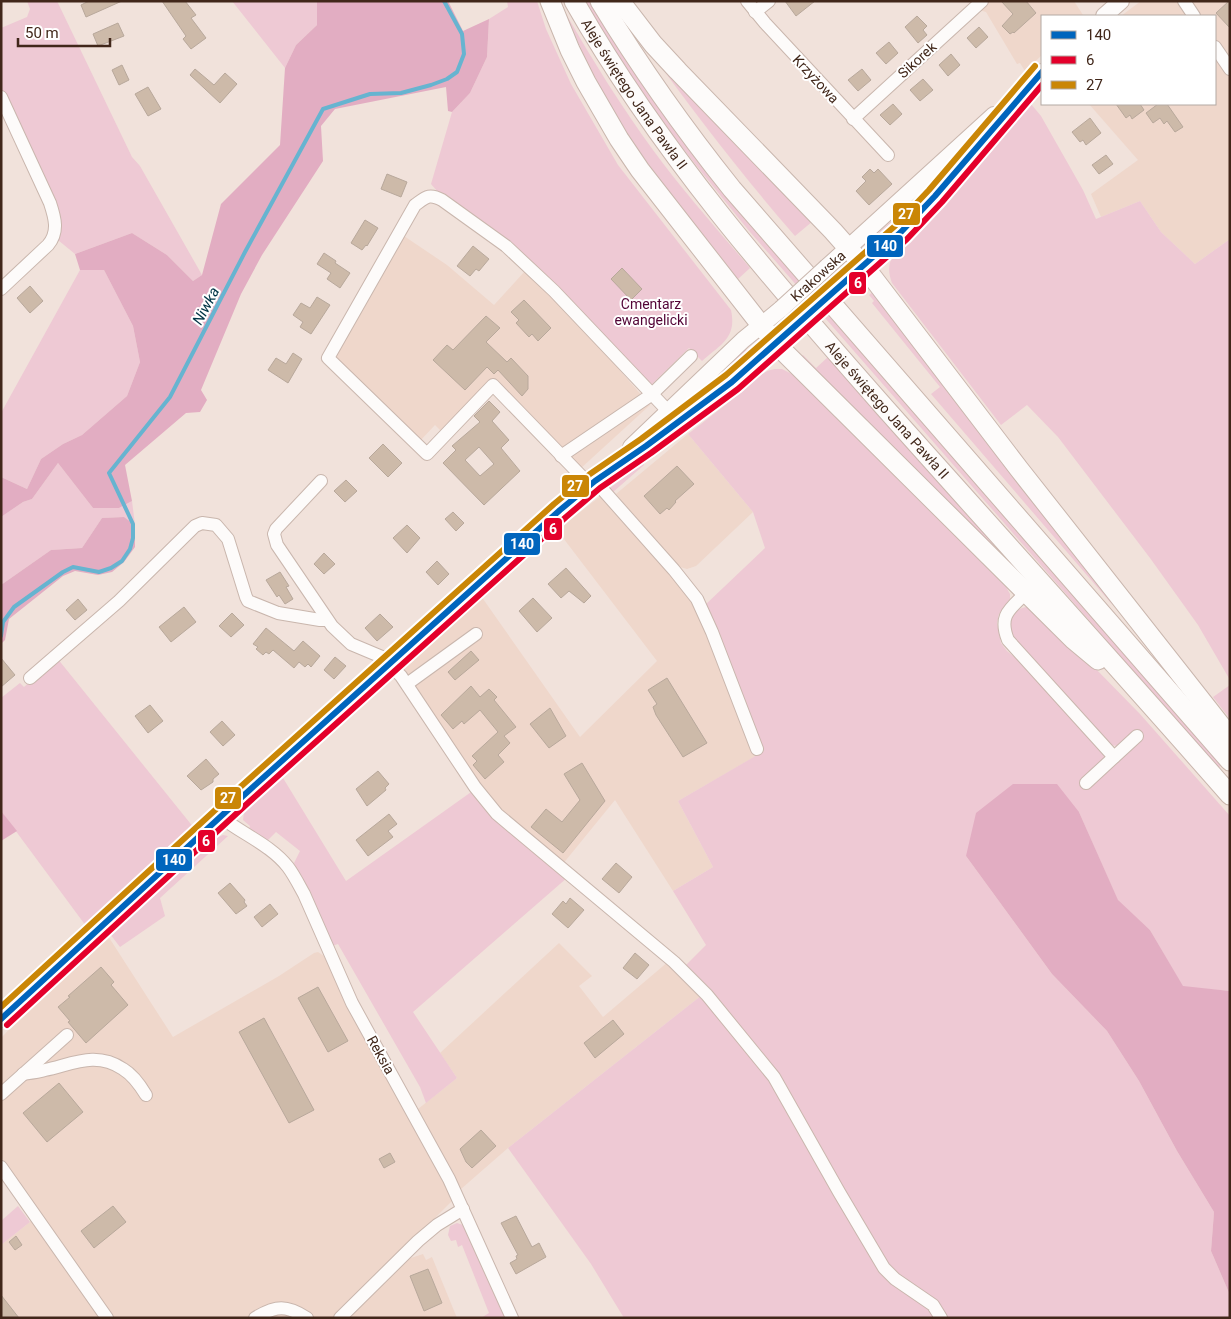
<svg xmlns="http://www.w3.org/2000/svg" width="1231" height="1319" viewBox="0 0 1231 1319" font-family="Roboto,sans-serif">
<style>
.built{fill:#efd7cb}
.green{fill:#eec9d4}
.forest{fill:#e2adc2}
.lines{fill:none;stroke-linecap:round;stroke-linejoin:round}
.stream{stroke:#66b4d0;stroke-width:4}
.building{fill:#cdbaa9;stroke:#b8a89b;fill-rule:evenodd}
.minor-casing{stroke:#c9b6ad;stroke-width:14}
.major-casing{stroke:#c9b6ad;stroke-width:18}
.highway-casing{stroke:#c9b6ad;stroke-width:21}
.minor{stroke:#fdfbfa;stroke-width:12}
.major{stroke:#fdfbfa;stroke-width:16}
.highway{stroke:#fdfbfa;stroke-width:19}
.major-bridge-casing{stroke:#c9b6ad;stroke-width:18;stroke-linecap:butt}
.major-bridge{stroke:#fdfbfa;stroke-width:16}
.bus-1-casing{stroke:#fff;stroke-width:10}
.bus-2-casing{stroke:#fff;stroke-width:10}
.bus-3-casing{stroke:#fff;stroke-width:10}
.bus-1{stroke:#0065bd;stroke-width:6}
.bus-2{stroke:#e4002b;stroke-width:6}
.bus-3{stroke:#ca8606;stroke-width:6}
.labels{text-anchor:middle;dominant-baseline:central;stroke-width:4;stroke-linejoin:round;paint-order:stroke}
.street-label{font-size:14px;fill:#41271a;stroke:#fff}
.park-label{font-size:14px;fill:#520436;stroke:#fff}
.water-label{font-size:15px;font-style:italic;fill:#003446;stroke:#fff}
.line-badge{stroke:#fff;stroke-width:2}
.badge-label{font-size:14px;text-anchor:middle;font-weight:bold;fill:#fff}
</style>
<rect width="100%" height="100%" fill="#f1e2db"/>
<g class="built">
<path d="M989 1H1074L1083 15 1081 16H1042V55L1025 71 1020 63 1017 64 986 12 979 10Z"/>
<path d="M1141 1H1179L1189 16H1121Z"/>
<path d="M1188 1H1230V64L1215 41V16H1198Z"/>
<path d="M1215 53 1230 75V239L1195 264 1161 232 1140 201 1101 217 1091 194 1138 160 1089 104H1215Z"/>
<path d="M401 234 447 265 494 305 525 271 569 312 650 405 580 469 494 381 442 432 435 425 419 442 334 359Z"/>
<path d="M688 434 753 512 696 566 687 569 680 567 673 562 616 494Z"/>
<path d="M602 495 671 572 693 603 705 626 756 756 678 801 713 867 673 891 615 800 562 865 499 811 401 669 481 596 580 737 657 661 557 530Z"/>
<path d="M108 936 173 1037 279 976 314 953 318 952 324 956 348 1007 453 1200 335 1318H1V1245L30 1222 38 1210 1 1157V1038L21 1017Z"/>
<path d="M559 943 592 976 579 986 603 1017 669 961 702 995 508 1148 461 1189 418 1109 457 1078 440 1053Z"/>
<path d="M423 1254 426 1260 432 1257 457 1318H349L408 1259Z"/>
</g>
<g class="green">
<path d="M27 1H57L132 157 140 166 202 275 193 281 167 255 132 233 75 254 58 240 40 175 1 89V28L27 17 30 9Z"/>
<path d="M232 1H317V25L296 45 285 68Z"/>
<path d="M507 1H537L546 29 571 84 618 165 731 310C737 338 721 344 702 361L689 348 649 387 505 240 437 191 431 184 452 112 470 93 487 57 489 19 508 7Z"/>
<path d="M584 1H590L599 17 1222 765 1218 768 750 232C707 179 664 127 626 70 611 48 598 24 584 1Z"/>
<path d="M566 14C593 61 621 106 653 150 683 191 717 229 750 268L738 279C697 227 653 177 618 121 597 87 581 50 566 14Z"/>
<path d="M647 47 813 221 795 236C742 175 694 113 647 47Z"/>
<path d="M1031 104 1041 116 1083 190 1096 219 1140 201 1161 232 1195 264 1230 239V680L1198 625 1150 558 1058 437 1027 405 1001 425 892 283C888 272 888 265 893 255Z"/>
<path d="M940 177 943 180 880 244 874 237Z"/>
<path d="M80 270H104L133 326 140 362 127 396 82 435 63 444 41 459 27 489 1 477V413Z"/>
<path d="M873 292 1117 608 1110 602 931 394 940 387 872 303 874 301 869 295Z"/>
<path d="M744 347 750 354 731 371 682 408Z"/>
<path d="M803 355 816 368 828 357 1021 576 800 358Z"/>
<path d="M775 369H782L792 374 1006 587 1010 594V599L999 614 997 623 1001 643 1007 651 1030 670 1102 750 1104 757 1101 764 1120 746 1107 745 1014 640C1013 636 1010 631 1010 627 1009 616 1018 607 1028 607L1093 666 1140 714 1230 816V991L1183 987 1150 930 1118 901 1079 812 966 856 1052 974 1107 1031 1139 1081 1177 1151 1214 1212 1211 1251 1230 1295V1318H945L886 1265 787 1090 685 966 706 945 673 891 713 867 678 801 764 751 704 606 765 548 753 512 688 434C706 420 723 407 740 393 751 384 760 371 775 369Z"/>
<path d="M58 463 93 508H119L132 501 135 525 124 517 102 518 82 548 51 550 1 585V517L23 502 32 499Z"/>
<path d="M643 463 644 465 613 492 610 488Z"/>
<path d="M57 658 194 828 86 926 1 811V698L20 683 24 687Z"/>
<path d="M1230 685V719L1213 697Z"/>
<path d="M283 778 346 881 474 790 568 877 413 1012 457 1078 426 1103 420 1087 338 944 332 946 294 863 300 851 276 832 267 841 249 829 250 826 243 820 244 812Z"/>
<path d="M223 835 228 836 160 898 165 916 120 947 110 934 214 839Z"/>
<path d="M702 995 759 1062 882 1271 929 1305 938 1318H624L591 1264 508 1148Z"/>
<path d="M18 1206 30 1222 1 1245V1221Z"/>
<path d="M457 1223 466 1226 474 1249 505 1318H481L489 1313 462 1245 458 1247 456 1240 451 1241 448 1235 450 1226Z"/>
</g>
<g class="forest">
<path d="M317 1H448L463 31 489 19 487 57 470 93 452 112 448 111 446 87 335 109 321 126 323 161 262 255 241 294 201 390 207 400 200 412 186 413 125 465 132 501 119 508H93L58 463 32 499 23 502 1 517V477L27 489 41 459 63 444 82 435 127 396 140 362 133 326 104 270H80L75 254 132 233 167 255 193 281 202 275 221 204 280 145 285 68 296 45 317 25Z"/>
<path d="M124 517 135 525V547L124 562 112 572 98 575 75 571 63 576 9 619 5 640 1 644V585L51 550 82 548 102 518Z"/>
<path d="M1013 784H1057L1079 812 1118 900 1150 930 1183 986 1230 991V1295L1211 1251 1214 1212 1177 1151 1139 1081 1107 1031 1052 974 966 856 976 813Z"/>
<path d="M1 811 17 831 1 841Z"/>
</g>
<g class="lines">
<path class="stream" d="M1 636 3 622 14 607 63 572 73 567 99 572 111 568 122 561 130 549 133 538V524L109 473 170 397 245 252 323 109 370 94 401 93 431 85 447 79 457 72 464 54 462 34 444 1"/>
</g>
<g class="building">
<path d="M89 1H122L86 17 81 5Z"/>
<path d="M162 1H185L196 15 191 18 206 38 191 49 183 39 186 36Z"/>
<path d="M785 1H815L796 16Z"/>
<path d="M1001 1H1026L1036 13 1014 33 1013 32 1010 34 1002 26 1013 14Z"/>
<path d="M1229 1H1230V28L1216 13Z"/>
<path d="M917 16 927 26 923 30 927 35 918 43 905 27Z"/>
<path d="M118 23 124 36 98 46 93 34Z"/>
<path d="M979 27 988 37 976 48 967 38Z"/>
<path d="M889 42 898 53 886 64 876 53Z"/>
<path d="M951 54 960 65 948 76 939 65Z"/>
<path d="M122 65 129 80 119 85 112 70Z"/>
<path d="M195 69 214 85 225 73 237 84 220 103 190 75Z"/>
<path d="M862 69 871 80 858 91 848 80Z"/>
<path d="M923 79 933 90 920 101 910 90Z"/>
<path d="M148 87 161 109 148 116 135 94Z"/>
<path d="M893 104 902 114 890 125 880 115Z"/>
<path d="M1116 104H1140L1144 110 1132 119 1130 115 1126 118Z"/>
<path d="M1158 104H1167L1183 127 1175 132 1167 121 1164 124 1160 118 1153 123 1146 113Z"/>
<path d="M1090 118 1101 133 1086 145 1083 140 1080 142 1072 132Z"/>
<path d="M1106 155 1113 164 1099 174 1092 165Z"/>
<path d="M870 169 874 173 878 169 892 184 869 205 856 191 866 181 862 177Z"/>
<path d="M387 174 407 182 401 197 381 189Z"/>
<path d="M365 220 378 228 367 246 366 245 362 250 351 243Z"/>
<path d="M473 246 489 259 479 271 476 269 470 276 457 266Z"/>
<path d="M324 253 336 261 335 263 350 273 340 288 327 279 331 273 317 264Z"/>
<path d="M622 268 642 289 631 300 611 279Z"/>
<path d="M30 286 43 301 30 313 17 298Z"/>
<path d="M317 297 330 305 311 334 300 327 303 322 293 315 301 303 310 308Z"/>
<path d="M524 300 551 328 538 341 532 334 529 337 516 323 519 320 511 312Z"/>
<path d="M486 316 500 328 486 342 507 362 511 358 528 376V389L522 396 498 370 494 374 487 367 465 390 433 360 447 345 453 350Z"/>
<path d="M293 353 302 359 288 383 268 370 276 358 286 364Z"/>
<path d="M489 401 500 412 492 421 509 440 501 448 520 471 484 505 443 463 456 450 452 446 480 422 474 416ZM479 447 494 464 480 476 465 460Z"/>
<path d="M383 444 402 463 388 477 369 458Z"/>
<path d="M677 466 694 484 675 501 676 502 669 510 667 508 660 514 644 496Z"/>
<path d="M346 480 357 491 345 502 334 491Z"/>
<path d="M453 512 464 523 456 531 445 519Z"/>
<path d="M407 525 420 538 407 553 393 538Z"/>
<path d="M324 553 335 564 324 574 314 564Z"/>
<path d="M437 561 449 574 438 585 426 572Z"/>
<path d="M566 568 591 596 584 603 569 591 561 598 548 584Z"/>
<path d="M280 572 289 586 286 587 293 599 285 604 279 595 277 597 266 580Z"/>
<path d="M533 598 552 618 537 632 519 611Z"/>
<path d="M78 599 87 610 75 620 66 610Z"/>
<path d="M184 607 196 622 171 642 159 627Z"/>
<path d="M232 613 244 625 231 637 219 626Z"/>
<path d="M380 614 393 627 377 641 365 628Z"/>
<path d="M266 628 294 651 303 641 320 656 311 667 308 664 305 667 299 662 294 668 273 650 269 654 266 652 263 655 256 649 258 647 253 644Z"/>
<path d="M471 651 479 660 455 680 448 672Z"/>
<path d="M335 657 346 666 334 679 324 670Z"/>
<path d="M1 658 15 675 1 687Z"/>
<path d="M667 678 707 743 683 757 656 715 653 707 657 704 648 690Z"/>
<path d="M471 686 480 697 489 689 497 697 494 700 516 727 504 736 510 743 498 755 504 762 485 779 473 765 477 761 472 756 498 732 480 710 464 724 462 721 453 729 441 715Z"/>
<path d="M150 705 163 721 148 733 135 716Z"/>
<path d="M550 708 566 736 549 748 530 724Z"/>
<path d="M222 721 235 735 223 746 210 732Z"/>
<path d="M206 759 219 774 213 779V782L201 790 187 776Z"/>
<path d="M582 763 605 801 563 853 531 827 546 809 562 822 580 800 564 774Z"/>
<path d="M378 771 389 784 385 788 386 790 367 806 356 789Z"/>
<path d="M389 814 397 824 388 831 393 837 368 856 356 840Z"/>
<path d="M616 863 632 877 619 893 602 879Z"/>
<path d="M230 883 245 900 244 902 247 906 236 914 218 893Z"/>
<path d="M570 898 584 910 568 928 552 914 563 901 566 904Z"/>
<path d="M270 904 278 914 262 927 254 917Z"/>
<path d="M635 953 649 965 637 979 623 968Z"/>
<path d="M101 967 114 982 111 985 128 1005 86 1043 68 1022 70 1021 58 1007 70 997 68 996Z"/>
<path d="M318 987 348 1041 328 1052 298 998Z"/>
<path d="M264 1018 314 1110 289 1123 239 1032Z"/>
<path d="M613 1020 624 1034 595 1058 584 1043Z"/>
<path d="M59 1083 83 1112 47 1142 23 1113Z"/>
<path d="M481 1130 496 1146 472 1168 466 1162 460 1149Z"/>
<path d="M390 1153 395 1162 384 1168 379 1159Z"/>
<path d="M113 1206 126 1222 94 1248 81 1231Z"/>
<path d="M516 1216 532 1247 539 1243 546 1257 516 1274 510 1263 517 1259 516 1256 518 1255 501 1223Z"/>
<path d="M16 1236 22 1245 15 1250 9 1242Z"/>
<path d="M428 1269 442 1303 424 1311 410 1276Z"/>
<path d="M1 1295 19 1318H1Z"/>
</g>
<g class="lines">
<defs>
<g id="minor">
<path d="M747 1 765 23 888 155"/>
<path d="M1184 1 1194 16"/>
<path d="M755 12 769 1"/>
<path d="M1215 47 1230 69"/>
<path d="M1 97 50 203C55 218 59 232 48 245L1 289"/>
<path d="M853 119 982 1"/>
<path d="M561 456 651 395 691 356"/>
<path d="M321 481 276 529 274 534 277 545 332 626 351 644 382 657 401 676 475 787 497 814 674 962 707 995 774 1077 839 1192 884 1268 895 1279 933 1305 941 1318"/>
<path d="M595 481 674 570 697 599 712 632 757 749"/>
<path d="M590 485 493 385 427 454 328 358 415 205C426 197 429 193 442 200L506 246 554 291 668 411"/>
<path d="M1027 592C1010 609 998 615 1008 640L1114 757"/>
<path d="M30 678 119 601 195 526 202 523 216 525 228 539 246 597 248 601 278 613 320 620H326"/>
<path d="M407 684 476 634"/>
<path d="M1086 783 1137 736"/>
<path d="M221 817C242 834 271 845 288 867 294 875 299 885 304 894L352 1003 449 1179 512 1318"/>
<path d="M23 1074C30 1073 38 1072 45 1070 73 1064 96 1051 123 1069 133 1075 140 1085 146 1095"/>
<path d="M1 1094 67 1035"/>
<path d="M1 1167 107 1318"/>
<path d="M255 1318C276 1305 287 1305 307 1318"/>
<path d="M340 1318 418 1241 437 1225 463 1209"/>
</g>
<g id="major">
<path d="M1104 16 1121 1"/>
<path d="M827 267 994 115"/>
<path d="M842 285 901 232 918 214 1042 72"/>
<path d="M631 447 743 340 781 309"/>
<path d="M1 1019 243 796 560 510C607 471 659 438 708 401 738 378 766 351 795 326"/>
</g>
<g id="highway">
<path d="M550 1 570 50 586 82 619 139 640 170 775 343 1074 640 1098 660"/>
<path id="s1" d="M574 1C659 151 772 280 885 408 1000 537 1116 665 1230 795"/>
<path d="M600 1C640 67 684 129 732 189L1230 761"/>
<path d="M620 1 653 44 678 71 833 231 864 266 1019 469 1230 737"/>
</g>
</defs>
<use href="#minor" class="minor-casing"/>
<use href="#major" class="major-casing"/>
<use href="#highway" class="highway-casing"/>
<use href="#minor" class="minor"/>
<use href="#major" class="major"/>
<use href="#highway" class="highway"/>
<defs>
<g id="major-bridge">
<path d="M781 309 827 267"/>
<path d="M795 326 842 285"/>
</g>
</defs>
<use href="#major-bridge" class="major-bridge-casing"/>
<use href="#major-bridge" class="major-bridge"/>
<defs>
<path id="bus-1" d="M1 1019 243 796 560 510 595 481 646 446 732 382 901 232 935 196 1042 72"/>
<path id="bus-2" d="M7 1025 249 802 566 517 600 488 651 453 738 389 907 239 942 202 1042 85"/>
<path id="bus-3" d="M1 1007 237 790 554 504 590 474 641 439 726 375 895 226 929 190 1035 66"/>
</defs>
<use href="#bus-1" class="bus-1-casing"/>
<use href="#bus-2" class="bus-2-casing"/>
<use href="#bus-3" class="bus-3-casing"/>
<use href="#bus-1" class="bus-1"/>
<use href="#bus-2" class="bus-2"/>
<use href="#bus-3" class="bus-3"/>
</g>
<g class="labels">
<g class="street-label">
<text transform="translate(917 60) rotate(-42)">Sikorek</text>
<text transform="translate(816 79) rotate(47)">Krzyżowa</text>
<text stroke="none"><textPath href="#s1" startOffset="111">Aleje świętego Jana Pawła II</textPath></text>
<text transform="translate(818 276) rotate(-42)">Krakowska</text>
<text stroke="none"><textPath href="#s1" startOffset="516">Aleje świętego Jana Pawła II</textPath></text>
<text transform="translate(381 1055) rotate(61)">Reksia</text>
</g>
<g class="park-label">
<text x="651" y="304">Cmentarz<tspan x="651" dy="16">ewangelicki</tspan></text>
</g>
<g class="water-label">
<text transform="translate(206 306) rotate(-62)">Niwka</text>
</g>
</g>
<g class="line-badge">
<rect x="892" y="202" width="29" height="24" rx="5" fill="#ca8606"/>
<rect x="866" y="234" width="38" height="24" rx="5" fill="#0065bd"/>
<rect x="848" y="271" width="19" height="24" rx="5" fill="#e4002b"/>
<rect x="561" y="474" width="29" height="24" rx="5" fill="#ca8606"/>
<rect x="543" y="517" width="20" height="24" rx="5" fill="#e4002b"/>
<rect x="503" y="532" width="38" height="24" rx="5" fill="#0065bd"/>
<rect x="214" y="786" width="28" height="24" rx="5" fill="#ca8606"/>
<rect x="197" y="829" width="19" height="24" rx="5" fill="#e4002b"/>
<rect x="155" y="848" width="38" height="24" rx="5" fill="#0065bd"/>
</g>
<g class="badge-label">
<text x="906" y="219">27</text>
<text x="885" y="251">140</text>
<text x="858" y="288">6</text>
<text x="575" y="491">27</text>
<text x="553" y="534">6</text>
<text x="522" y="549">140</text>
<text x="228" y="803">27</text>
<text x="206" y="846">6</text>
<text x="174" y="865">140</text>
</g>
<rect width="1231" height="1319" fill="none" stroke="#41271a" stroke-width="5"/>
<rect x="1041" y="15" width="175" height="90" fill="#ffffff" stroke="#b3a9a3"/>
<rect x="1051" y="31" width="25" height="8" fill="#0065bd" stroke="#b3a9a3"/>
<text x="1086" y="40" font-size="15" fill="#41271a">140</text>
<rect x="1051" y="56" width="25" height="8" fill="#e4002b" stroke="#b3a9a3"/>
<text x="1086" y="65" font-size="15" fill="#41271a">6</text>
<rect x="1051" y="81" width="25" height="8" fill="#ca8606" stroke="#b3a9a3"/>
<text x="1086" y="90" font-size="15" fill="#41271a">27</text>
<path d="M18 38v8h92v-8" fill="none" stroke="#41271a" stroke-width="2.5"/>
<text x="25" y="38" font-size="15" fill="#41271a" stroke="#ffffff" stroke-width="4" paint-order="stroke">50 m</text>
</svg>
